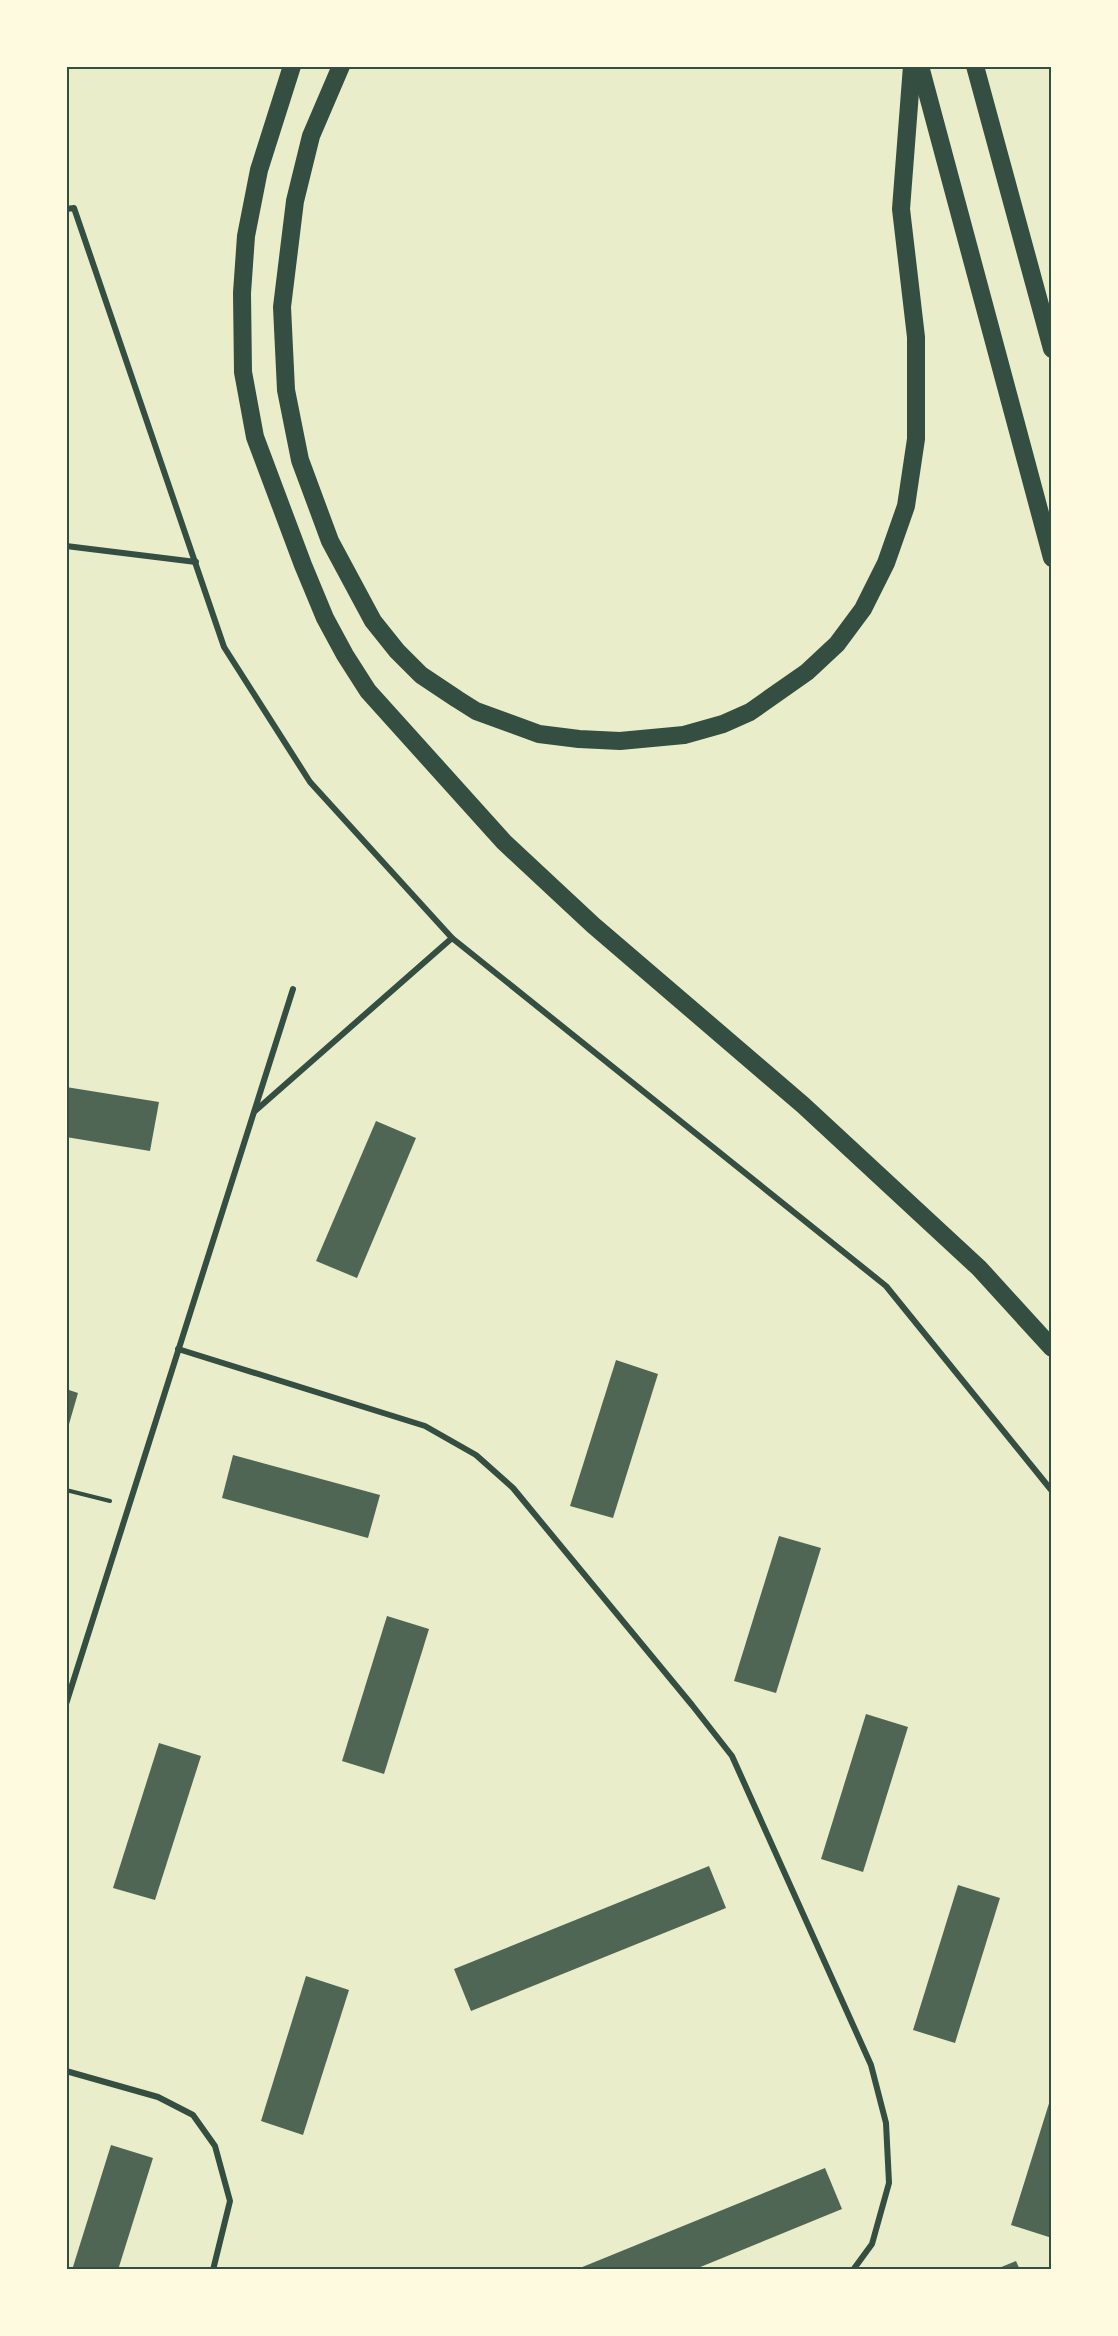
<svg xmlns="http://www.w3.org/2000/svg" width="1118" height="2336" viewBox="0 0 1118 2336" font-family="'IBM Plex Serif',serif">
<style>
.building{fill:#4f6655}
.lines{fill:none;stroke-linecap:round;stroke-linejoin:round}
.path{stroke:#344e41;stroke-width:4}
.minor{stroke:#344e41;stroke-width:6}
.motorway{stroke:#344e41;stroke-width:18}
.neatline{fill:none;stroke:#344e41;stroke-width:2}
</style>
<rect width="100%" height="100%" fill="#e9edc9"/>
<g class="building">
<path d="M66 1087 159 1102 150 1151 66 1137Z"/>
<path d="M376 1121 416 1138 357 1278 316 1261Z"/>
<path d="M616 1360 658 1374 613 1518 570 1506Z"/>
<path d="M66 1389 78 1393 67 1431H66Z"/>
<path d="M233 1455 380 1495 368 1538 222 1498Z"/>
<path d="M779 1536 821 1548 776 1693 734 1681Z"/>
<path d="M387 1616 429 1629 384 1774 342 1761Z"/>
<path d="M866 1714 908 1727 863 1872 821 1859Z"/>
<path d="M159 1743 201 1756 155 1900 113 1888Z"/>
<path d="M709 1866 726 1908 471 2011 454 1969Z"/>
<path d="M958 1885 1000 1898 955 2043 913 2030Z"/>
<path d="M306 1976 349 1990 303 2135 261 2121Z"/>
<path d="M1051 2097H1052V2238L1011 2225Z"/>
<path d="M111 2145 153 2158 118 2270H72Z"/>
<path d="M825 2168 842 2209 693 2270H575Z"/>
<path d="M1016 2261 1020 2270H994Z"/>
</g>
<g class="lines">
<path class="path" d="M66 1490 110 1501"/>
<g class="minor">
<path d="M66 209 74 208 224 647 310 782 452 938"/>
<path d="M66 546 196 562"/>
<path d="M255 1111 452 938 886 1286 1052 1491"/>
<path d="M178 1349 425 1426 476 1455 513 1488 692 1705 732 1756 871 2065 886 2123 889 2183 872 2244 853 2270"/>
<path d="M66 1704 293 989"/>
<path d="M66 2071 158 2097 193 2115 215 2146 230 2201 213 2270"/>
</g>
<g class="motorway">
<path d="M292 66 259 170 246 236 242 293 243 372 255 437 303 565 325 618 345 655 368 691 504 842 593 925 803 1105 979 1268 1052 1348"/>
<path d="M341 66 311 136 295 201 282 307 286 390 300 460 330 541 373 621 397 651 421 675 457 699 476 711 539 734 579 739 620 741 684 735 723 724 750 712 807 672 837 644 863 609 886 563 906 506 916 439V337L901 209 912 66"/>
<path d="M920 66 1052 558"/>
<path d="M975 66 1052 349"/>
</g>
</g>
<rect width="1118" height="2336" fill="none" stroke="#fefae0" stroke-width="135"/>
<rect x="68" y="68" width="982" height="2200" class="neatline"/>
</svg>
